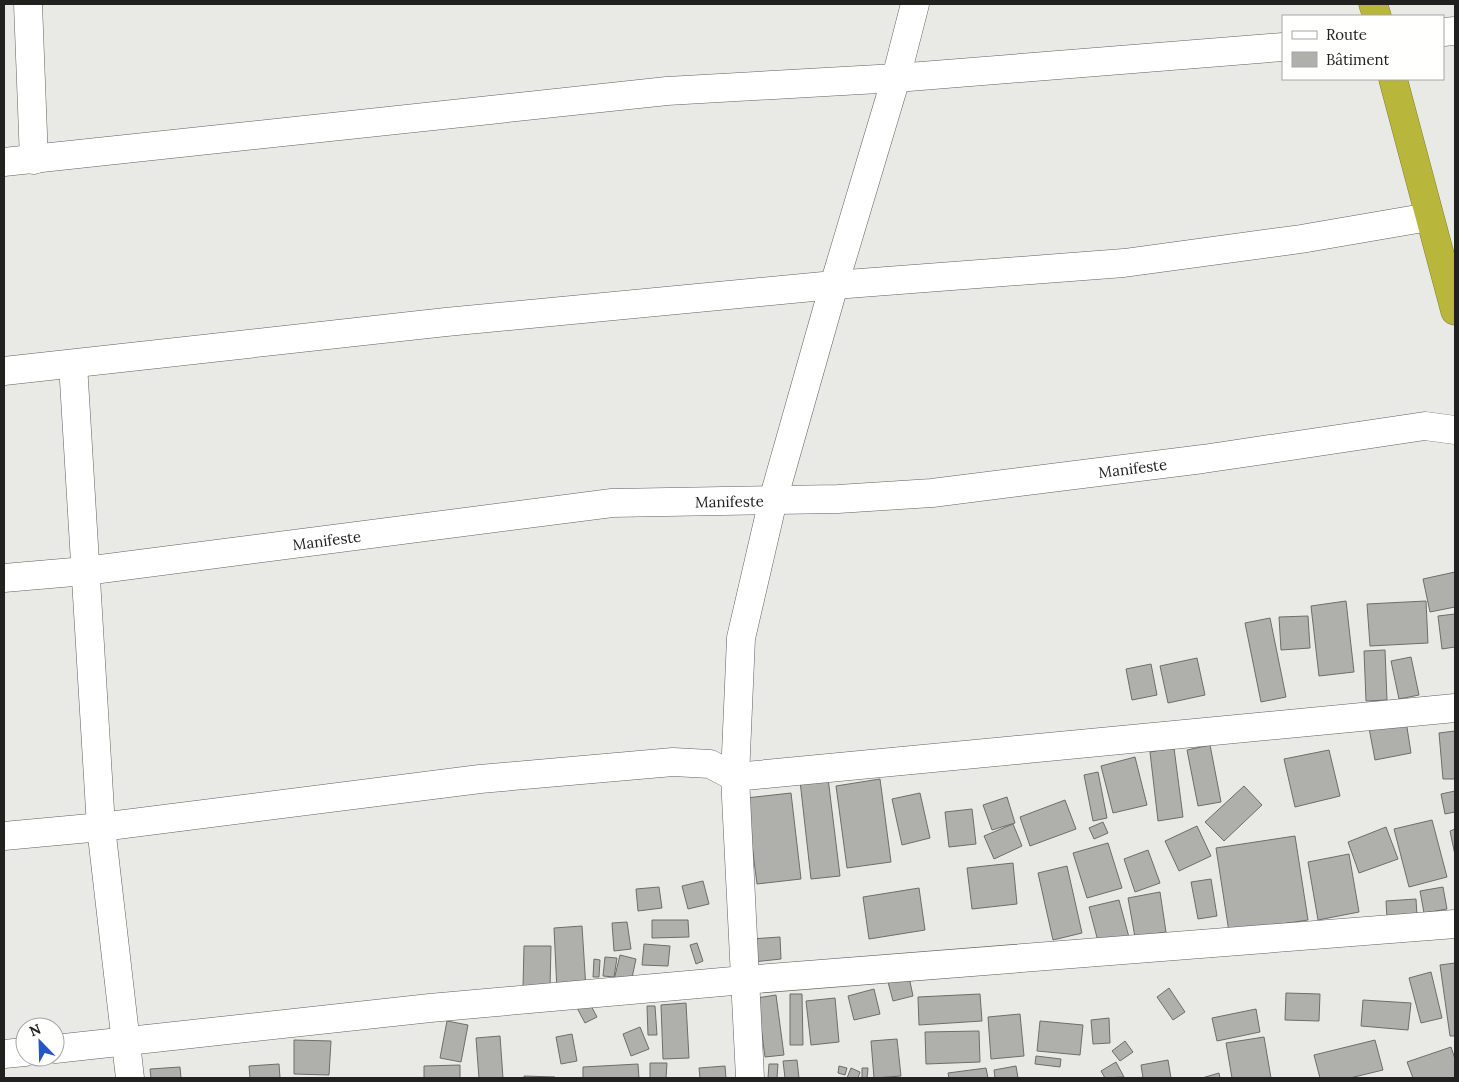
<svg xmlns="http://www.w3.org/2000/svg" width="1459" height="1082" viewBox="0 0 1459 1082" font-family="Lora,serif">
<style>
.building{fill:#afafac;stroke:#6d6d69}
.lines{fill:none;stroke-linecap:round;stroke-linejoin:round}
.street-casing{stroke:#60605d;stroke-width:29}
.highway-casing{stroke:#848232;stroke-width:29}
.street{stroke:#fff;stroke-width:28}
.highway{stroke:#b9b63c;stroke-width:28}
.labels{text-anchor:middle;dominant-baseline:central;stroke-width:5;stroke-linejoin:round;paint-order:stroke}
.street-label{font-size:15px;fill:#212120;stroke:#fffffe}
</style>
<rect width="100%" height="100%" fill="#e9e9e6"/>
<g class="building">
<path d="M1455 572V607L1430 612 1423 579Z"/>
<path d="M1346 601 1354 672 1319 676 1311 606Z"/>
<path d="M1426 601 1428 643 1370 646 1367 604Z"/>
<path d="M1455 614V647L1442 649 1438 616Z"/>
<path d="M1308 616 1310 648 1281 650 1279 617Z"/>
<path d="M1270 618 1286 697 1261 702 1245 623Z"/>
<path d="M1385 650 1387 700 1366 701 1364 651Z"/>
<path d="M1411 657 1419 695 1399 699 1391 661Z"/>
<path d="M1197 658 1205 695 1168 703 1160 666Z"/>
<path d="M1151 664 1157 695 1132 700 1126 669Z"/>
<path d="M1406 721 1411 753 1375 760 1369 728Z"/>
<path d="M1455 731V779H1443L1439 733Z"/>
<path d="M1210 745 1221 802 1198 806 1187 750Z"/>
<path d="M1174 748 1183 817 1158 821 1150 752Z"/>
<path d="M1329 750 1340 796 1295 807 1284 759Z"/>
<path d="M1135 757 1147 805 1113 813 1101 766Z"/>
<path d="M1098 772 1107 818 1093 821 1084 775Z"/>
<path d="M828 778 840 876 811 879 800 781Z"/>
<path d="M880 779 891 862 847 868 836 786Z"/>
<path d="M1244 786 1262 805 1224 841 1205 822Z"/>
<path d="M1455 791V812L1445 814 1441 794Z"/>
<path d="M791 793 801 879 757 884 746 798Z"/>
<path d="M920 793 930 838 902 845 892 799Z"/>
<path d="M1007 797 1015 823 992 830 983 805Z"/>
<path d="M1065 800 1076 829 1030 846 1020 817Z"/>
<path d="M972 809 976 844 949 847 945 812Z"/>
<path d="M1432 820 1447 877 1409 887 1394 829Z"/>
<path d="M1103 822 1108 833 1094 839 1089 828Z"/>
<path d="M1013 824 1022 846 994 859 984 836Z"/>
<path d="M1197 826 1211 856 1179 871 1165 841Z"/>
<path d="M1386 827 1398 859 1359 873 1348 842Z"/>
<path d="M1455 829V855L1450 831Z"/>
<path d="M1295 836 1308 920 1229 932 1216 848Z"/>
<path d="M1108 843 1122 888 1087 898 1073 853Z"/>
<path d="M1148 850 1160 883 1135 892 1124 859Z"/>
<path d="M1349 854 1359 912 1318 920 1308 862Z"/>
<path d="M1013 863 1017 904 972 909 967 868Z"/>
<path d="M1067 866 1082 933 1053 940 1038 873Z"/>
<path d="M1211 879 1217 916 1198 919 1191 882Z"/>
<path d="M703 881 709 904 688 909 682 886Z"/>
<path d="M659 887 662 908 638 911 636 889Z"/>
<path d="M1443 887 1447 909 1424 913 1420 891Z"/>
<path d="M919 888 925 930 869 939 863 897Z"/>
<path d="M1160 892 1166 932 1135 937 1128 898Z"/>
<path d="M1416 899 1417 916 1387 918 1386 901Z"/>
<path d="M1119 900 1130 941 1100 949 1089 907Z"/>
<path d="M652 920H688L689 937 652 938Z"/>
<path d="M627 922 631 949 614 951 612 923Z"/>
<path d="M582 926 586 989 557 991 554 928Z"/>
<path d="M780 937 781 959 753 962 751 939Z"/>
<path d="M697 943 703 961 696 964 690 945Z"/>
<path d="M644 944 670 946 668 966 642 965Z"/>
<path d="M524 946H551L550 988 523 987Z"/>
<path d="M620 955 636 959 630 987 613 984Z"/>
<path d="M605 957 617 958 614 977 603 976Z"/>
<path d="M594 959 600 960 599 977H593Z"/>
<path d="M1455 963V1036H1450L1440 965Z"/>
<path d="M1431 972 1442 1018 1421 1023 1409 978Z"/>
<path d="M909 977 913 996 893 1001 888 982Z"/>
<path d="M1169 988 1185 1012 1173 1020 1157 997Z"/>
<path d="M874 989 880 1014 854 1020 848 996Z"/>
<path d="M1286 993 1320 994 1319 1021 1285 1020Z"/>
<path d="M790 994H802L803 1045H790Z"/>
<path d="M980 994 982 1021 919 1025 918 997Z"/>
<path d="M776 995 784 1055 765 1057 757 998Z"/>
<path d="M835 998 839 1042 811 1045 806 1001Z"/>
<path d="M588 1000 597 1017 585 1023 576 1006Z"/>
<path d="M1363 1000 1411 1003 1408 1030 1361 1026Z"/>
<path d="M686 1003 689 1058 663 1059 661 1005Z"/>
<path d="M647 1006H655L657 1035H648Z"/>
<path d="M1256 1009 1260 1032 1217 1041 1212 1018Z"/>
<path d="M1020 1014 1024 1056 991 1059 988 1017Z"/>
<path d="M1109 1018 1110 1043 1093 1044 1091 1020Z"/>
<path d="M447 1021 468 1025 461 1062 440 1058Z"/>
<path d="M1040 1021 1083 1025 1080 1055 1037 1051Z"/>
<path d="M640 1027 649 1049 631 1056 623 1034Z"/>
<path d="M979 1031 980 1062 926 1064 925 1032Z"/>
<path d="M572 1034 577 1061 561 1064 556 1037Z"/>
<path d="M500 1036 503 1078H479L476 1038Z"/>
<path d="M1264 1037 1271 1078H1232L1226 1043Z"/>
<path d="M897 1039 901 1076 874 1078 871 1041Z"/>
<path d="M294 1040 331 1041 329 1075 294 1074Z"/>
<path d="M1375 1040 1383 1070 1350 1078H1320L1314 1055Z"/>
<path d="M1125 1041 1133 1052 1120 1061 1112 1051Z"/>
<path d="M1451 1047 1455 1059V1078H1413L1407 1062Z"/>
<path d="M1036 1056 1061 1059 1060 1067 1035 1064Z"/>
<path d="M797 1060 799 1078H785L783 1061Z"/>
<path d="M1168 1060 1171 1078H1143L1141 1065Z"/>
<path d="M1116 1062 1124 1077 1105 1078 1101 1071Z"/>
<path d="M650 1063H667L666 1078H650Z"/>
<path d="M279 1064 280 1078H250L249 1066Z"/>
<path d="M638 1064 639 1078H583V1067Z"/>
<path d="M769 1064H778L777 1078H768Z"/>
<path d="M460 1065V1078H424V1066Z"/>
<path d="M725 1066 726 1078H700L699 1068Z"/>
<path d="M839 1066 847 1068 845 1075 838 1073Z"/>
<path d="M1016 1066 1018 1078H995L994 1070Z"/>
<path d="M180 1067 181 1078H151L150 1069Z"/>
<path d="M851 1068 860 1072 858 1078H847Z"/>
<path d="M862 1068H868L867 1078H862Z"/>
<path d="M986 1068 988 1078H949L948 1073Z"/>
<path d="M1219 1073 1220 1078H1202Z"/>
<path d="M524 1076 555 1077V1078H524Z"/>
</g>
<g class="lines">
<defs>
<g id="street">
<path d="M28 4 34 160"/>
<path d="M1443 32 1455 31"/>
<path d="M4 162 667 91 896 78 1283 47"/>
<path d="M73 364 101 827 130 1078"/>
<path d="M4 371 446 322 834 285 1124 263 1301 239 1429 217"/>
<path id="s1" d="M4 578 85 571 612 503 838 499 932 493 1203 459 1425 426 1455 430"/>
<path d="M4 836 101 827 480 779 673 762 710 764 735 777 1455 708"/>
<path d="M55 1049 430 1008 744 980 1455 924"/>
<path d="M4 1054 25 1052"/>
<path d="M750 1078 735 777 741 638 773 500 834 285 896 78 915 4"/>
</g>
<g id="highway">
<path d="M1373 4 1377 16"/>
<path d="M1393 79 1455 311"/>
</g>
</defs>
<use href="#street" class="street-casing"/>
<use href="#highway" class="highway-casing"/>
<use href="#street" class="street"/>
<use href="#highway" class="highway"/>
</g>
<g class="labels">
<g class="street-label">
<text stroke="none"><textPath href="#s1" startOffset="1135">Manifeste</textPath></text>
<text stroke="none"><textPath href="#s1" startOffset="730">Manifeste</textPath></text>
<text stroke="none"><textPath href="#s1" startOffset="325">Manifeste</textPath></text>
</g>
</g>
<rect width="1459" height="1082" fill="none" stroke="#212120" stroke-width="10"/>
<rect x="1282" y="15" width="162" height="65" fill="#fffffe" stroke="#a6a6a5"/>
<rect x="1292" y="31" width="25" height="8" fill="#ffffff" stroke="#a6a6a5"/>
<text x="1326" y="40" font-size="15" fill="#212120">Route</text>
<rect x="1292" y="52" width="25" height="15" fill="#afafac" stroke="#a6a6a5"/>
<text x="1326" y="65" font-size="15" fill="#212120">Bâtiment</text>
<g transform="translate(40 1042) rotate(337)"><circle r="24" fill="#fffffe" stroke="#a6a6a5"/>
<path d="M0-4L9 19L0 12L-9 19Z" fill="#2456c4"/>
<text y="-8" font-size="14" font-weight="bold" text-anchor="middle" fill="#212120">N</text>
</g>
</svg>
